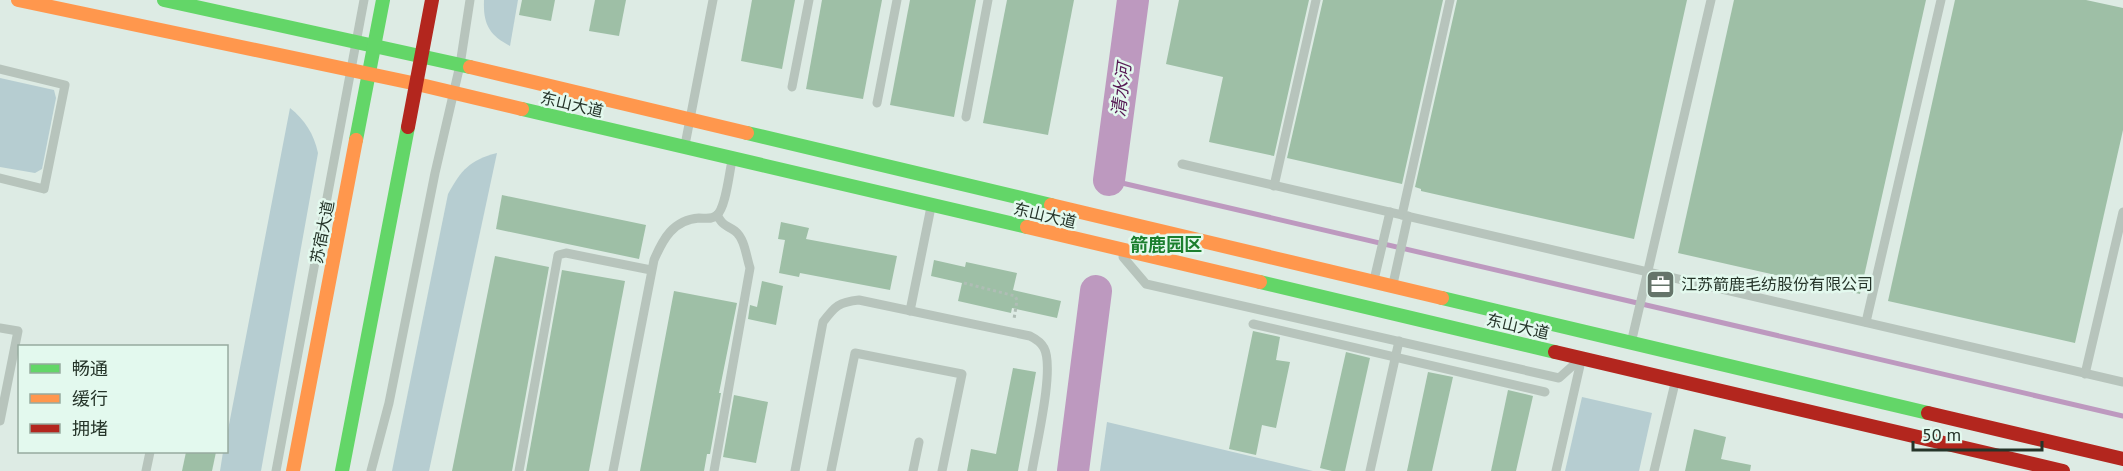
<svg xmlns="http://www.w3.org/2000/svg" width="2123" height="471" viewBox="0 0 2123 471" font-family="'PT Sans','Noto Sans SC',sans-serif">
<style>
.green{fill:#b6cdd1}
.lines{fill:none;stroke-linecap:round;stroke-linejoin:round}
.stream{stroke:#bd99bf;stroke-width:5}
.river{stroke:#bd99bf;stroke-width:32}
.building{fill:#9ebfa6}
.path{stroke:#afbdb5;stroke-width:3;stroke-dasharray:3 3;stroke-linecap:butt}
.lane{stroke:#b7c4bc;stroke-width:9}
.fast{stroke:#63d668;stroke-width:14}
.slow{stroke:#ff974d;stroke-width:14}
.jam{stroke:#b3261e;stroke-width:14}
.labels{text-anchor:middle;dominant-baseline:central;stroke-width:5;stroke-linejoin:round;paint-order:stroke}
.street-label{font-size:16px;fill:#253429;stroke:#e3f9ee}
.poi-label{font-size:16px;fill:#253429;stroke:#e3f9ee;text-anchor:start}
.water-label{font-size:18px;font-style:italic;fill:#571a55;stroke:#e3f9ee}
.neighbourhood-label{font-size:18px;font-weight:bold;fill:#1b7f2e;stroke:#e3f9ee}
</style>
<rect width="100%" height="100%" fill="#ddebe4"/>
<g class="green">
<path d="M484 0H518L510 46C489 35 483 24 484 0Z"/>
<path d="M0 78 54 90 56 98 42 169 35 173 0 167Z"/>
<path d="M290 108C305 120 314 134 318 153L261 471H220L223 452H226L227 435Z"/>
<path d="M497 153 429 471H392L448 194C461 170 470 160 497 153Z"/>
<path d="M1582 397 1652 413 1639 471H1565Z"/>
<path d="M1107 422 1313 471H1100Z"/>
</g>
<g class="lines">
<path class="stream" d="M1109 180 2123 416"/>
<g class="river">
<path d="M1109 180 1133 0"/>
<path d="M1073 471 1096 291"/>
</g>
</g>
<g class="building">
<path d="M522 0H555L551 21 519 15Z"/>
<path d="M595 0H626L619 36 589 31Z"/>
<path d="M752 0H795L782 69 741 61Z"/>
<path d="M822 0H882L863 99 806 89Z"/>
<path d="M910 0H976L954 117 890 105Z"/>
<path d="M1007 0H1074L1048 135 983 123Z"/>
<path d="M1179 0H1309L1274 156 1209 142 1223 77 1166 64Z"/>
<path d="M1323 0H1443L1402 184 1287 158Z"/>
<path d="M1457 0H1687L1634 239 1421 191V189L1415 187Z"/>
<path d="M1734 0H1926L1860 294 1678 253Z"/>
<path d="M1955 0H2086L2123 8V130L2075 343 1888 301Z"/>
<path d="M502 195 646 225 639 259 496 229Z"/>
<path d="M781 222 809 228 806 239 897 256 890 290 800 273 799 277 779 273 785 240 778 239Z"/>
<path d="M495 256 549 267 512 471H452Z"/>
<path d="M934 260 965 267 966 262 1017 273 1013 290 1061 301 1057 318 1012 308 1011 313 958 301 962 283 931 276Z"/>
<path d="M562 270 625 281 589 471H526Z"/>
<path d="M762 281 783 286 776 325 748 319 750 305 757 307Z"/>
<path d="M674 291 737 303 719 393H721L710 454H707L704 471H640Z"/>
<path d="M1253 331 1280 337 1276 360 1290 362 1276 428 1262 425 1256 455 1229 449Z"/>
<path d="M1346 352 1370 358 1345 471H1332L1320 468Z"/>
<path d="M1013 368 1036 372 1018 471H967L971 449 996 454Z"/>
<path d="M1428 372 1453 377 1432 471H1407Z"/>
<path d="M1508 390 1533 396 1516 471H1491Z"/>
<path d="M734 395 768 402 756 463 723 457Z"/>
<path d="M1694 429 1726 437 1721 459 1751 465 1750 471H1685Z"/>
<path d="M186 452H216L212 471H182Z"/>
</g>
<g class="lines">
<path class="path" d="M964 283 1015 296 1017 300 1014 319"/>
<g class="lane">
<path d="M0 69 65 85 44 189 0 178"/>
<path d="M792 87 809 0"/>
<path d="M877 103 897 0"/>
<path d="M966 117 988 0"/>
<path d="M685 145 713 0"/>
<path d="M1182 164 2123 382"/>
<path d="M1274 186 1316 0"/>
<path d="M1402 215 1450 0"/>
<path d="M1123 257 1146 284 1559 378 1578 361"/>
<path d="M1374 280 1390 212"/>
<path d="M1393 284 1408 216"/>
<path d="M910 311 931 207"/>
<path d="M1866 322 1941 0"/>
<path d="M1253 324 1545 392"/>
<path d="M0 328 18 331 0 421"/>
<path d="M1632 339 1711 0"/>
<path d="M2085 374 2123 212"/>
<path d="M146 471 150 452"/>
<path d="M276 471 364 0"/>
<path d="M371 471 389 403 435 173 460 65 470 0"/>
<path d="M519 471 558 255 566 253 651 270"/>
<path d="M613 471 654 260C663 239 673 220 699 218 705 218 712 220 717 215 726 207 729 173 732 161"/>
<path d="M714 471 750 268C746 256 745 239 735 231 725 224 724 227 717 215"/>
<path d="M795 471 823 322C835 306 839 302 859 300L1030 336C1036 339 1041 342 1044 348 1055 368 1036 446 1032 471"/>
<path d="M831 471 855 353 962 374 942 471"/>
<path d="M913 471 919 442"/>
<path d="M1370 471 1399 341"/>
<path d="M1556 471 1581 361"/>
<path d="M1654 471 1675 383"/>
</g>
<g class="fast">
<path d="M164 0 470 67"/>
<path d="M522 109 1027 227"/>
<path d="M747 133 1051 205"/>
<path d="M356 140 383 0"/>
<path d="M1260 282 1555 352"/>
<path d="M1442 298 1928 413"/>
<path d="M342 471 408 127"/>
</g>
<g class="slow">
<path d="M18 0 417 84 522 109"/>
<path d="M470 67 747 133"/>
<path d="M1051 205 1442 298"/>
<path d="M1027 227 1260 282"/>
<path d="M293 471 356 140"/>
</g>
<g class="jam">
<path d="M408 127 432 0"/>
<path d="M1555 352 2063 471"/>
<path d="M1928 413 2123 459"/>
</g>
</g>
<defs>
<symbol id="office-square" viewBox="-11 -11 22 22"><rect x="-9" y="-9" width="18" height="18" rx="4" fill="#65746a" stroke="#e3f9ee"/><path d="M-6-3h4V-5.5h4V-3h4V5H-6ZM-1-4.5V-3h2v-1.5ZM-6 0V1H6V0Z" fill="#fff"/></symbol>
</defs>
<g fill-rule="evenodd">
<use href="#office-square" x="1644" y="268" width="33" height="33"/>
</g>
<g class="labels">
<g class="street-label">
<text transform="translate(572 104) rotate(13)">东山大道</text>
<text transform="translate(1045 215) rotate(13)">东山大道</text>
<text transform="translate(322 232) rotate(-79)">苏宿大道</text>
<text transform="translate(1518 326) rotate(13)">东山大道</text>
</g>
<g class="poi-label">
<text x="1681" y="284">江苏箭鹿毛纺股份有限公司</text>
</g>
<g class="water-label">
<text transform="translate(1121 90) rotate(-83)">清水河</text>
</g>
<g class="neighbourhood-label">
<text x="1166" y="244">箭鹿园区</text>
</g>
</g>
<rect x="18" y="345" width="210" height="108" fill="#e3f9ee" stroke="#97aa9f" stroke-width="1.5"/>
<rect x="30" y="364" width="30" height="9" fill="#63d668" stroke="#97aa9f" stroke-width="1.5"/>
<text x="72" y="375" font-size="18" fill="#253429">畅通</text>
<rect x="30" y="394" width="30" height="9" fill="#ff974d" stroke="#97aa9f" stroke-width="1.5"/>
<text x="72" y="405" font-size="18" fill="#253429">缓行</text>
<rect x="30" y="424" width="30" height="9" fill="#b3261e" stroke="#97aa9f" stroke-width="1.5"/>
<text x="72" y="435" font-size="18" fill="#253429">拥堵</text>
<path d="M1913 441v9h129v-9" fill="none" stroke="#253429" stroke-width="3"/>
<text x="1922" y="441" font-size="18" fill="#253429" stroke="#e3f9ee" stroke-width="4.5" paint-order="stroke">50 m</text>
</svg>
